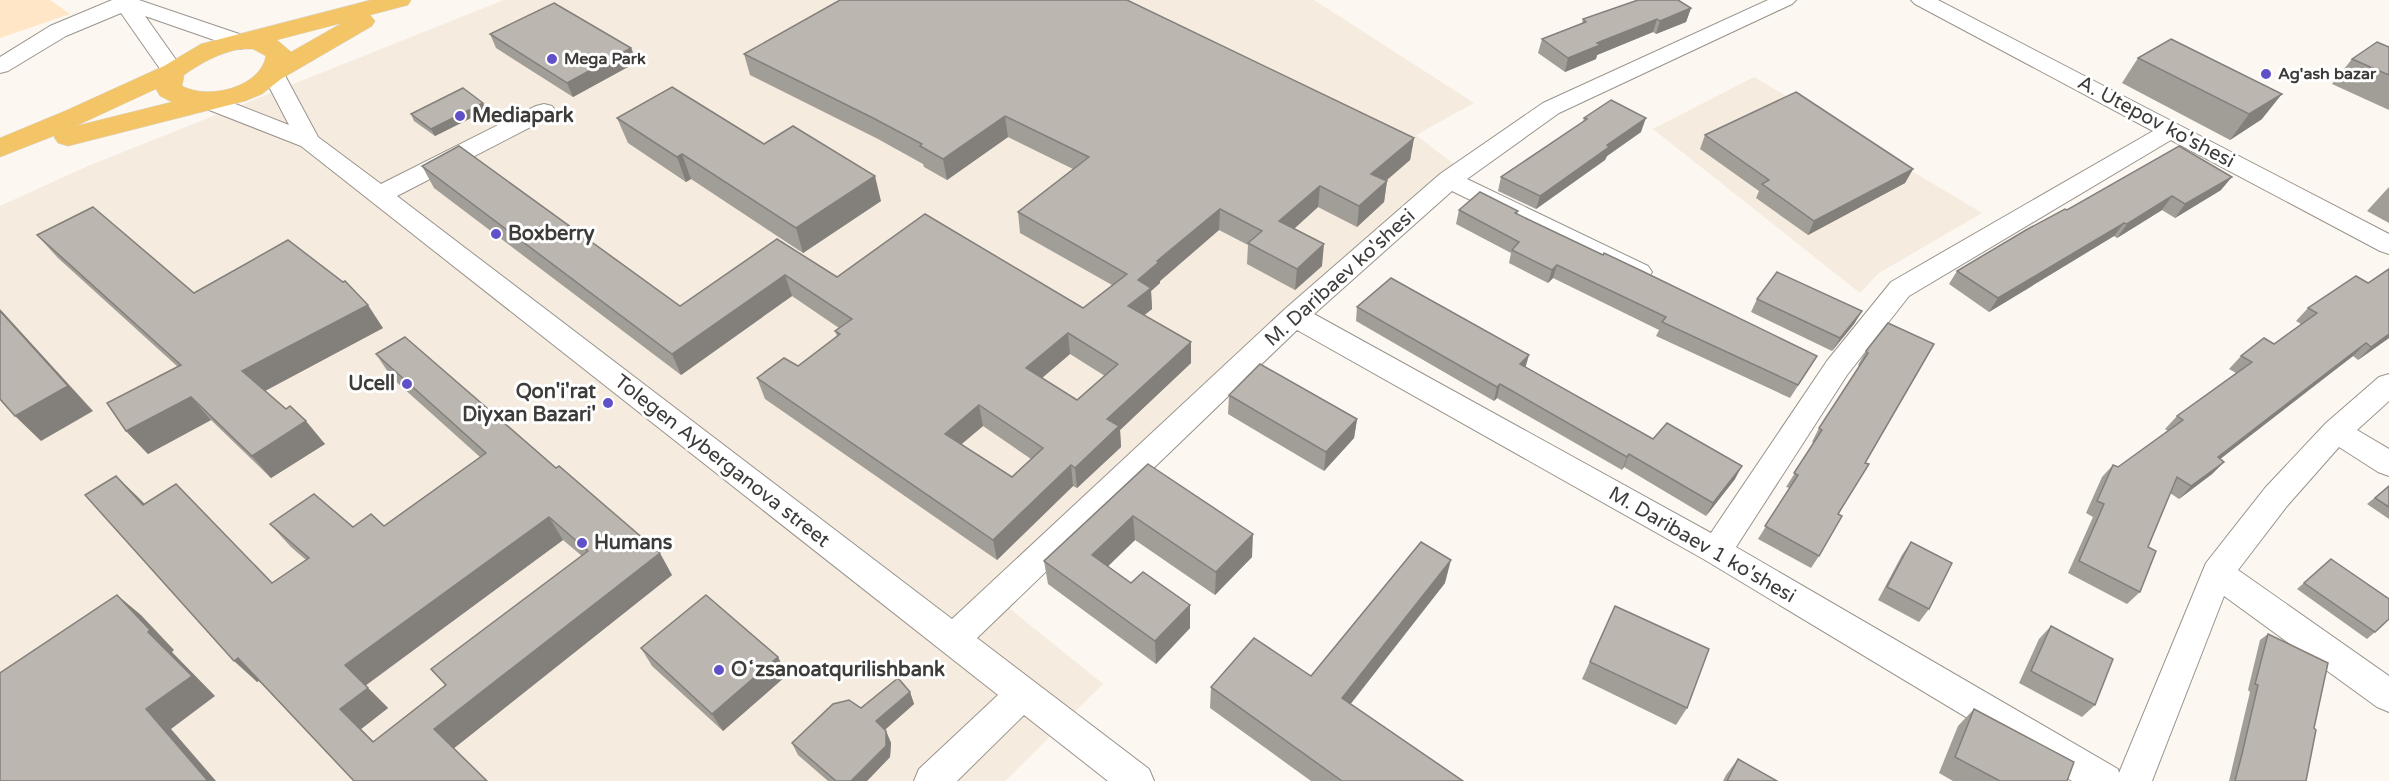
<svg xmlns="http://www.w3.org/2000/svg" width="2389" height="781" viewBox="0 0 2389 781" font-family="'Varela Round',sans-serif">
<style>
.built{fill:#f5ebdf}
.green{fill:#fee6c6}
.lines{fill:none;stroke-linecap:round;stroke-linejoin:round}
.minor-casing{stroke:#99948d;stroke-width:2}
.major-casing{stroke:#d5d4d4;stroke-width:1}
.minor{fill:#fff;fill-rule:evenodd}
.major{fill:#f3c566;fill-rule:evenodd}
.wall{fill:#a19d97;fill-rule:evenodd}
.shaded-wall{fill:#837f7b}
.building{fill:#bbb6b0;stroke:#837f7b;stroke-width:1.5;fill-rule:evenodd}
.poi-dot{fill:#6151c9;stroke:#fff;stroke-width:2}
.labels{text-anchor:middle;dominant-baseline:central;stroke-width:6;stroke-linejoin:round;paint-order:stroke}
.far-poi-label{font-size:16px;font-weight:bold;fill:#3e3c3a;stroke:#fff;text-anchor:start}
.poi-label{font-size:20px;font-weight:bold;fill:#3e3c3a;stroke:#fff;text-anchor:start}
.street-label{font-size:20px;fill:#3e3c3a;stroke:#fff}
</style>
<rect width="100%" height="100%" fill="#fcf7f0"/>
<g class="built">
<path d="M504 0H1314L1474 103 1416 135 1469 176 999 600 1103 684 1005 781H0V206L88 166Z"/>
<path d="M1754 77 1982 213 1879 273 1860 293 1653 129Z"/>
</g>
<path class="green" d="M0 0H50L70 14 0 38Z"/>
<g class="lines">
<defs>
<g id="minor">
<path d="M112 0H139L248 37 251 42 248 47 240 49 145 16 184 71 181 76 173 78 165 76 121 13 66 36 8 71 0 73V57L50 26Z"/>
<path d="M1768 0H1796L1792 4 1559 113 1467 179 1648 266 1652 272 1648 278 1639 281 1630 278 1452 191 1314 314 1711 533 1827 361 1891 282 2153 131 1915 4 1911 0H1938L2389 234V254L2380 251 2171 140 1909 296 1847 375 1736 547 2118 769 2119 773 2206 563 2265 488 2326 423 2379 377 2389 374V401L2357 430 2389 449V476L2378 472 2339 447 2287 506 2238 570 2389 676V712L2377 707 2224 596 2152 781H2072L1705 560 1297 330 977 638 1149 769 1154 781H1108L1024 715 957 781H914L919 769 998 695 301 146 199 106 196 101 199 96 207 94 215 96 289 125 262 73 265 68 273 66 281 68 318 137 381 184 536 106 544 104 552 106 556 111 552 116 397 196 952 619 1285 309 1440 174 1543 103Z"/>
</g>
<path id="major" d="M371 0H411L408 5 370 15 375 21 372 26 281 79 262 94 245 101 68 146 58 143 54 137 56 135 0 157V138L65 111 164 66 201 44ZM342 23 291 52 277 40ZM240 49H253L266 56C260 88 208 100 182 86L184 75C201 63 219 53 240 49ZM156 89 160 96 172 102 76 126Z"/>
</defs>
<use href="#minor" class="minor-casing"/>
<use href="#major" class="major-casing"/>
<use href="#minor" class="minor"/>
<use href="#major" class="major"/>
</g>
<g class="wall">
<path d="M1691 8 1686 22 1656 34 1653 32 1597 55 1596 59 1565 72 1538 53 1542 39 1582 23 1583 19Z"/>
<path d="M490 34 631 48 637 62 573 97 496 48Z"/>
<path d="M2389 47V110L2332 84 2352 59Z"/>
<path d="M744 54 1414 138 1410 160 1386 181H1387L1384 202 1357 227 1318 207 1294 229 1322 266 1295 290 1247 264 1248 245 1219 230 1160 281V283L1151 291 1152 309 1144 315 1191 342V363L1120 430 1121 447 1077 488 1073 486 997 560 765 399 757 378 798 366 837 336 835 331 839 328 792 296 681 375 434 188 422 166 680 306 777 239 837 277 1083 308 1112 285 1020 233 1018 212 1073 169 1008 137 947 180 924 167 923 164 878 139 750 75ZM1070 354 1105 376 1077 400 1042 378ZM983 426 1031 459 1012 477 961 444Z"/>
<path d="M2138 58 2262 119 2230 140 2122 83Z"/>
<path d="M487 110 435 136 414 121 411 114Z"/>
<path d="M617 118 764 144 881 201 803 253 691 179 686 182 628 143Z"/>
<path d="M1584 118 1641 132 1607 156 1605 160 1536 209 1498 191 1501 177 1583 122Z"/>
<path d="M1705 135 1913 169 1905 183 1808 235 1756 198 1759 191 1700 149Z"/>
<path d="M2389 187V223L2367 211Z"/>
<path d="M2221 190 2175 218 2162 210 2117 238 2114 236 1989 312 1949 284 1957 271 2067 210Z"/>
<path d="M1459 210 1518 211 1517 214 1817 356 1809 369 1790 398 1656 336 1659 330 1553 278 1548 283 1509 263 1511 253 1456 224Z"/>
<path d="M37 235 194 293 383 328 265 391 325 444 271 478 211 420 148 454 126 431 178 367 58 258Z"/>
<path d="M2389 269V338L2358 360 2353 356 2320 381 2220 459 2224 462 2212 474 2179 499 2170 493 2148 547 2140 592 2127 604 2068 573 2093 517 2086 513 2102 477 2113 465 2118 467 2168 431 2165 429 2177 416 2236 373 2229 369 2241 356 2274 344 2301 324 2296 321 2308 308 2368 283Z"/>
<path d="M1757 299 1862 311 1854 324 1832 351 1751 312Z"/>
<path d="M1357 307 1526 367 1653 439 1735 479 1706 516 1624 467 1622 470 1497 398 1494 401 1356 321Z"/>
<path d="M1888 323 1865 463 1838 514 1819 556 1811 568 1758 539 1790 488 1786 487 1814 443 1812 442 1819 428 1859 366 1858 365 1866 351Z"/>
<path d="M376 354 672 575 454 748 354 781 259 681 257 682 116 476 144 504 272 583 306 560 291 547 270 524 353 527 384 526 480 457 392 378ZM563 540 582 556 431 669 445 685 374 742 361 729 388 708 365 685Z"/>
<path d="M1229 395 1357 419 1354 438 1324 471 1228 414Z"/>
<path d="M1148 464 1252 557 1215 595 1135 540 1108 566 1190 628 1156 664 1048 584 1044 561Z"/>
<path d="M2389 486V519L2367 504Z"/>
<path d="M1911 542 1929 609 1919 622 1878 600 1902 555Z"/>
<path d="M2331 559 2375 632 2367 639 2297 589Z"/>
<path d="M1445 583 1350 703 1463 781H1311L1210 708 1211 687 1311 676Z"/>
<path d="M1615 606 1687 708 1676 725 1582 679Z"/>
<path d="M2051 626 2095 705 2082 717 2019 683 2039 639Z"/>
<path d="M2268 634 2314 728 2306 781H2229L2250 692 2248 690 2260 640Z"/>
<path d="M641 648 778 657 787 675 723 731 652 666Z"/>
<path d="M910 692 914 704 885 730 886 731 891 743 890 757 867 781H828L798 755 792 743 861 708Z"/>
<path d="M1974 709 2067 781H1953L1939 773 1958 726Z"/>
<path d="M1738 759 1777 781H1723L1726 775Z"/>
</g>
<g class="shaded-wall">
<path d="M1691 8 1686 22 1656 34 1660 21Z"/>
<path d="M1657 19 1653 32 1597 55 1596 59 1565 72 1568 58 1597 43Z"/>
<path d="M631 48 637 62 573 97 567 83Z"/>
<path d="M2282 94 2262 119 2230 140 2249 114Z"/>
<path d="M483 103 487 110 435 136 431 129Z"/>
<path d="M1005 116 1008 137 947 180 943 159Z"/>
<path d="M1646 118 1641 132 1607 156 1605 160 1536 209 1540 196 1607 145Z"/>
<path d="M1414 138 1410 160 1369 195 1371 174Z"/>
<path d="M682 154 691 179 686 182 677 157Z"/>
<path d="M1913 169 1905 183 1808 235 1814 221Z"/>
<path d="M875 176 881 201 803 253 796 228Z"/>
<path d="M2232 177 2221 190 2175 218 2185 204Z"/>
<path d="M1387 181 1384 202 1357 227 1359 206Z"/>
<path d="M1320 186 1318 207 1278 243 1279 221Z"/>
<path d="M2172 196 2162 210 2117 238 2127 224Z"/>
<path d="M1220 209 1219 230 1160 281V283L1151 291 1152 309 1130 327 1128 306 1138 280 1157 261Z"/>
<path d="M2124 223 2114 236 1989 312 1998 298Z"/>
<path d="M1324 244 1322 266 1295 290 1297 269Z"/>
<path d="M1557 265 1553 278 1548 283 1552 270Z"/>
<path d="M785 275 792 296 681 375 672 354Z"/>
<path d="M368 305 383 328 261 393 242 371Z"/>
<path d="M0 309 93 411 41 441 15 416Z"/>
<path d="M1862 311 1854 324 1832 351 1840 338Z"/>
<path d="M1068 333 1070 354 1029 389 1026 368Z"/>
<path d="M2389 334V338L2358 360 2371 347Z"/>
<path d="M1191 342V363L1120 430 1121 447 1077 488 1075 468 1107 419Z"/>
<path d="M2366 343 2353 356 2206 470 2218 457Z"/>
<path d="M1529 355 1525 369 1520 364Z"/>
<path d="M1500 384 1497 398 1494 401 1497 387Z"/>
<path d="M191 397 211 420 148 454 126 431Z"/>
<path d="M979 405 983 426 950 454 945 434Z"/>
<path d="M1357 419 1354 438 1324 471 1326 452Z"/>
<path d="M306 421 325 444 271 478 252 456Z"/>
<path d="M1629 454 1624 467 1622 470 1627 457Z"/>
<path d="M2224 462 2212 474 2179 499 2191 486Z"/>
<path d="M1071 465 1073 486 997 560 993 540Z"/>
<path d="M1742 466 1735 479 1706 516 1713 503Z"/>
<path d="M116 476 140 499 166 527 143 505Z"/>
<path d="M1133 516 1135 540 1095 579 1092 555Z"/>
<path d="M549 517 563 540 365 686 345 665Z"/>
<path d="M1253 534 1252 557 1215 595 1216 572Z"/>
<path d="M660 553 672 575 453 749 434 729Z"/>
<path d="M1451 560 1445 583 1339 719 1342 698Z"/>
<path d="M117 595 141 615 174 650 172 652 215 696 171 729 216 781H208L146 709 148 632Z"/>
<path d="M1190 605V628L1156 664 1155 641Z"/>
<path d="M778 657 787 675 723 731 712 714Z"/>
<path d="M238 658 261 679 257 682 234 661Z"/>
<path d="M368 688 388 708 361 729 394 762 340 709Z"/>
<path d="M910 692 914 704 881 733 876 721Z"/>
<path d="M886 731 891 743 890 757 867 781H851Z"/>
</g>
<g class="building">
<path d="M840 0H1127L1414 138 1371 174 1387 181 1359 206 1320 186 1279 221 1324 244 1297 269 1248 243 1262 231 1220 209 1157 261 1159 262 1138 280 1151 288 1128 306 1191 342 1107 419 1119 426 1075 468 1071 465 993 540 757 378 784 358 798 366 840 334 835 331 852 319 785 275 672 354 422 166 459 146 680 306 777 239 837 277 925 214 1083 308 1127 274 1018 212 1089 157 1005 116 943 159 920 146 922 144 873 118 744 54ZM1068 333 1118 364 1077 400 1026 368ZM979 405 1043 448 1012 477 945 434Z"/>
<path d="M1638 0H1678L1691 8 1660 21 1657 19 1597 43 1600 45 1568 58 1542 39 1586 22 1583 19Z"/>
<path d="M554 3 631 48 567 83 490 34Z"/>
<path d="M2171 39 2282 94 2249 114 2138 58Z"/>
<path d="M2377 42 2389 47V75L2352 59Z"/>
<path d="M672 87 764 144 793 126 875 176 796 228 682 154 677 157 617 118Z"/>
<path d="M463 88 483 103 431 129 411 114Z"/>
<path d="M1796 92 1913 169 1814 221 1762 184 1769 180 1705 135Z"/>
<path d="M1611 100 1646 118 1607 145 1609 147 1540 196 1501 177 1587 119 1584 118Z"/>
<path d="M2179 146 2232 177 2185 204 2172 196 2127 224 2124 223 1998 298 1957 271 2026 230 2065 209 2067 210Z"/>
<path d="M1480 192 1518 211 1515 213 1603 255 1604 253 1644 272 1817 356 1798 385 1662 322 1666 317 1557 265 1552 270 1512 250 1519 242 1459 210Z"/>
<path d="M93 207 194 293 288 240 343 282 345 281 368 305 242 371 286 409 290 406 306 421 252 456 191 397 126 431 107 403 181 365 37 235Z"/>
<path d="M2389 269V334L2371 347 2366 343 2333 368 2218 457 2224 462 2191 486 2177 477 2148 547 2156 551 2140 592 2079 561 2104 504 2097 501 2113 465 2118 467 2183 420 2177 416 2252 362 2241 356 2264 338 2274 344 2317 313 2308 308 2356 276 2368 283Z"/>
<path d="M1777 272 1862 311 1840 338 1757 299Z"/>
<path d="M1391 278 1529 355 1520 364 1653 439 1667 423 1742 466 1713 503 1629 454 1627 457 1500 384 1497 387 1357 307Z"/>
<path d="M0 311 68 386 15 416 0 399Z"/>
<path d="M1888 323 1934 344 1865 463 1869 464 1838 514 1842 516 1819 556 1765 526 1798 475 1794 473 1822 430 1819 428 1868 353 1866 351Z"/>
<path d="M405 337 556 468 559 466 660 553 434 729 487 781H354L238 658 234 661 85 495 116 476 143 505 176 484 272 583 309 558 270 524 314 494 353 527 371 514 384 526 486 453 376 354ZM549 517 588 551 431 669 446 685 373 742 340 709 368 688 345 665Z"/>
<path d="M1260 364 1357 419 1326 452 1229 395Z"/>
<path d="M1148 464 1253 534 1216 572 1133 516 1092 555 1131 583 1143 572 1190 605 1155 641 1044 561Z"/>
<path d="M2389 486V507L2375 498Z"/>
<path d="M1421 542 1451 560 1342 698 1463 781H1342L1211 687 1254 638 1311 676Z"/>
<path d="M1911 542 1952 563 1929 609 1887 587Z"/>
<path d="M2331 559 2389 599V619L2375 632 2304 583Z"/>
<path d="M117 595 150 630 148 632 192 676 146 709 208 781H0V673Z"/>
<path d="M706 595 778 657 712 714 641 648Z"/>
<path d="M1615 606 1709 649 1687 708 1590 662Z"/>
<path d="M2051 626 2113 659 2095 705 2031 671Z"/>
<path d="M2268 634 2328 663 2314 728 2316 730 2306 781H2235L2242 754 2258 685 2255 684Z"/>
<path d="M898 678 910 692 876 721 886 731V746L851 781H836L792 743 833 704 849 700 861 708Z"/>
<path d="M1974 709 2074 762 2067 781H2000L1955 757Z"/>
<path d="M1738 759 1777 781H1727Z"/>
</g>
<g class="poi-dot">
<circle cx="552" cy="59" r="6"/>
<circle cx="2266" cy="74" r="6"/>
<circle cx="460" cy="116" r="6"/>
<circle cx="496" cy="234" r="6"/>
<circle cx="407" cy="384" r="6"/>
<circle cx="608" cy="403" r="6"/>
<circle cx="582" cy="543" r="6"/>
<circle cx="719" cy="670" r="6"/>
</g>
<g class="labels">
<g class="far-poi-label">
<text x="564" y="59">Mega Park</text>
<text x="2278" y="74">Ag'ash bazar</text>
</g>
<g class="poi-label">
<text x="472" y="116">Mediapark</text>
<text x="508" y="234">Boxberry</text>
<text x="395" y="384" text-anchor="end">Ucell</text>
<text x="596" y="392" text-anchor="end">Qon'i'rat<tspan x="596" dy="23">Diyxan Bazari'</tspan></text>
<text x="594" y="543">Humans</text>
<text x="731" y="670">Oʻzsanoatqurilishbank</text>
</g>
<g class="street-label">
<text transform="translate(2156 122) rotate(28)">A. Utepov ko'shesi</text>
<text transform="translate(1340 278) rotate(-42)">M. Daribaev ko'shesi</text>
<text transform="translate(722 461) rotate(38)">Tolegen Ayberganova street</text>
<text transform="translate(1702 545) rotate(30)">M. Daribaev 1 ko'shesi</text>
</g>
</g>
</svg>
